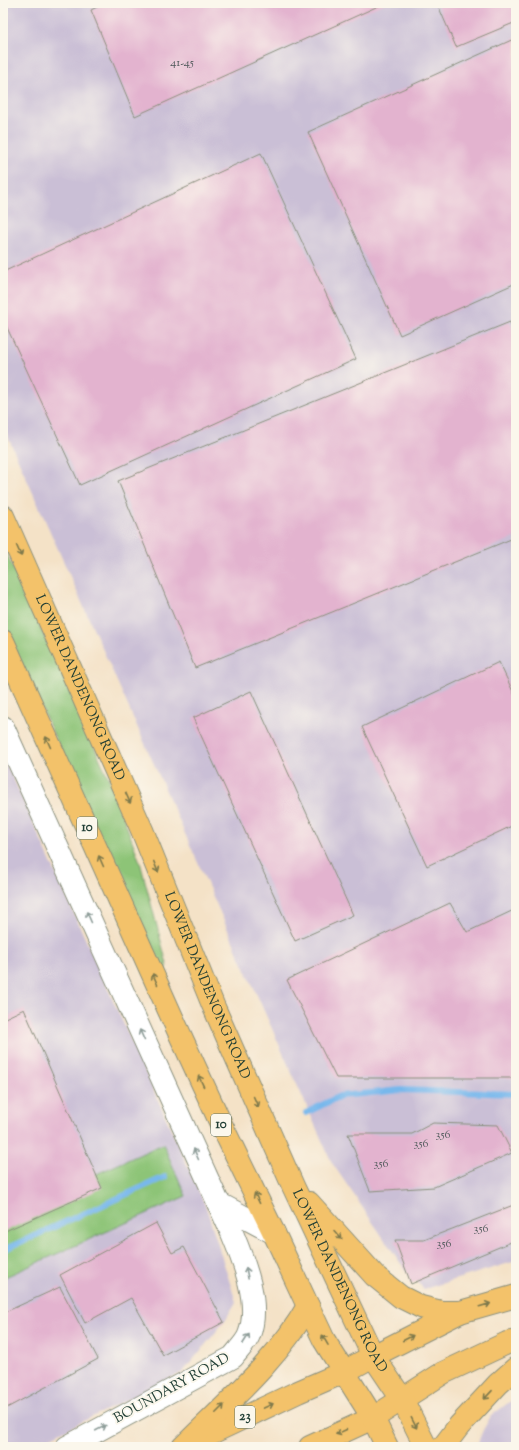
<svg xmlns="http://www.w3.org/2000/svg" width="519" height="1450" viewBox="0 0 519 1450" font-family="'Sorts Mill Goudy',serif">
<style>
.industrial{fill:#cabfd6}
.green{fill:#8dc477;stroke:#568056}
.lines{fill:none;stroke-linecap:round;stroke-linejoin:round}
.stream{stroke:#78b8ec;stroke-width:6}
.building{fill:#e3b3cf}
.minor-casing{stroke:#8a907e;stroke-width:24}
.major-casing{stroke:#8a907e;stroke-width:24}
.highway-casing{stroke:#8a907e;stroke-width:24}
.minor{stroke:#fff;stroke-width:22}
.major{stroke:#f3c26a;stroke-width:22}
.highway{stroke:#f3c26a;stroke-width:22}
.oneway{stroke:#7e794c}
.oneway2{stroke:#8f9e9a}
.labels{text-anchor:middle;dominant-baseline:central;stroke-width:4;stroke-linejoin:round;paint-order:stroke}
.number-label{font-size:12px;fill:#505a5b}
.shield{fill:#fbf7ec;stroke:#61756b;stroke-width:1}
.shield-label{font-size:13px;font-weight:bold;fill:#1f3d34}
.street-label{font-size:14px;fill:#1f3d34;stroke:#fbf7ec}
</style>
<rect width="100%" height="100%" fill="#fbf7ec"/>
<filter id="ink" filterUnits="userSpaceOnUse"><feTurbulence type="fractalNoise" baseFrequency=".025" numOctaves="2"/><feDisplacementMap in="SourceGraphic" scale="8" xChannelSelector="R" yChannelSelector="G"/><feConvolveMatrix kernelMatrix="1 2 1 2 8 2 1 2 1" color-interpolation-filters="sRGB"/></filter>
<filter id="wash" filterUnits="userSpaceOnUse"><feTurbulence type="fractalNoise" baseFrequency=".012" numOctaves="4" result="noise"/><feDisplacementMap in="SourceGraphic" scale="16" xChannelSelector="R" yChannelSelector="G"/><feGaussianBlur stdDeviation="0.9" result="paint"/><feColorMatrix in="noise" values="0 0 0 0 0 0 0 0 0 0 0 0 0 0 0 0 0 1.4 0 .05"/><feComposite in="paint" operator="in"/></filter>
<g filter="url(#wash)">
<rect width="100%" height="100%" fill="#f4e2c7"/>
<g class="industrial">
<path d="M3 3H516V1261L424 1289 406 1271 332 1163 3 426Z"/>
<path d="M3 756 206 1207 236 1302 224 1322 183 1372 31 1447H3Z"/>
<path d="M516 1397V1447H476L483 1430 491 1416Z"/>
</g>
<g class="green">
<path d="M3 546 109 779 140 862 167 964 168 967 166 969H163L118 877 3 623Z"/>
<path d="M163 1144 186 1196 3 1278V1216Z"/>
</g>
<g class="lines">
<g class="stream">
<path d="M306 1113 340 1096 401 1090 516 1094"/>
<path d="M3 1250 165 1177"/>
</g>
</g>
<g id="blocks">
<g class="building">
<path d="M105 3H385L135 116 91 10Z"/>
<path d="M437 3H516V22L456 47Z"/>
<path d="M516 38V283L400 335 308 132Z"/>
<path d="M261 153 356 359 80 485 3 319V272Z"/>
<path d="M510 322 516 336V537L195 668 118 481Z"/>
<path d="M499 662 516 698V824L427 866 362 727Z"/>
<path d="M251 691 353 915 295 941 193 718Z"/>
<path d="M450 903 467 932 516 909V1078H336L287 980Z"/>
<path d="M24 1009 102 1188 3 1232V1019Z"/>
<path d="M433 1123 498 1125 512 1153 434 1187 370 1191 348 1134H412Z"/>
<path d="M516 1204V1240L411 1284 395 1240H424Z"/>
<path d="M156 1223 172 1253 184 1247 224 1322 163 1355 131 1298 85 1323 60 1275Z"/>
<path d="M60 1287 98 1359 3 1410V1313Z"/>
</g>
</g>
</g>
<g filter="url(#ink)">
<use href="#blocks" fill-opacity="0" stroke="#8a907e" stroke-width="1"/>
<g class="lines">
<defs>
<g id="minor">
<path d="M3 727 232 1233C244 1262 261 1304 249 1335 246 1343 238 1350 233 1357L67 1447"/>
<path d="M218 1203 274 1233"/>
</g>
<g id="major">
<path d="M188 1444 298 1392 344 1372 373 1356 460 1312 516 1296"/>
<path d="M310 1447 373 1418 443 1373 507 1343 516 1341"/>
</g>
<g id="highway">
<path id="s1" d="M3 516 142 830 213 1005 293 1186 373 1356 402 1399 426 1447"/>
<path d="M3 641 171 1015 222 1126 274 1233 308 1306 324 1340 373 1418 387 1447"/>
<path d="M309 1203 375 1276 401 1297 421 1307 441 1312H460"/>
<path d="M183 1447C226 1404 278 1360 308 1306"/>
<path d="M443 1447 459 1426 498 1384 516 1368"/>
</g>
</defs>
<use href="#minor" class="minor-casing"/>
<use href="#major" class="major-casing"/>
<use href="#highway" class="highway-casing"/>
<use href="#minor" class="minor"/>
<use href="#major" class="major"/>
<use href="#highway" class="highway"/>
</g>
<defs><path id="oneway-shaft" d="M-6 0H5M1.5-3L5.5 0L1.5 3" fill="none" stroke-width="1.6" stroke-linecap="round" stroke-linejoin="round"/></defs>
<g class="oneway">
<use href="#oneway-shaft" transform="translate(19 551) rotate(66)"/>
<use href="#oneway-shaft" transform="translate(48 742) rotate(-114)"/>
<use href="#oneway-shaft" transform="translate(128 798) rotate(66)"/>
<use href="#oneway-shaft" transform="translate(101 861) rotate(-114)"/>
<use href="#oneway-shaft" transform="translate(156 867) rotate(68)"/>
<use href="#oneway-shaft" transform="translate(155 979) rotate(-114)"/>
<use href="#oneway-shaft" transform="translate(201 1081) rotate(-115)"/>
<use href="#oneway-shaft" transform="translate(256 1102) rotate(66)"/>
<use href="#oneway-shaft" transform="translate(257 1198) rotate(-116)"/>
<use href="#oneway-shaft" transform="translate(338 1235) rotate(48)"/>
<use href="#oneway-shaft" transform="translate(485 1305) rotate(-16)"/>
<use href="#oneway-shaft" transform="translate(408 1338) rotate(-27)"/>
<use href="#oneway-shaft" transform="translate(325 1340) rotate(-120)"/>
<use href="#oneway-shaft" transform="translate(488 1395) rotate(133)"/>
<use href="#oneway-shaft" transform="translate(268 1406) rotate(-25)"/>
<use href="#oneway-shaft" transform="translate(220 1409) rotate(-45)"/>
<use href="#oneway-shaft" transform="translate(414 1423) rotate(63)"/>
<use href="#oneway-shaft" transform="translate(341 1432) rotate(155)"/>
</g>
<g class="oneway2">
<use href="#oneway-shaft" transform="translate(89 917) rotate(-114)"/>
<use href="#oneway-shaft" transform="translate(142 1035) rotate(-114)"/>
<use href="#oneway-shaft" transform="translate(196 1154) rotate(-114)"/>
<use href="#oneway-shaft" transform="translate(247 1273) rotate(-101)"/>
<use href="#oneway-shaft" transform="translate(246 1339) rotate(-57)"/>
<use href="#oneway-shaft" transform="translate(101 1428) rotate(-28)"/>
</g>
</g>
<g class="labels">
<g class="number-label">
<text x="182" y="63">41-45</text>
<text x="443" y="1135">356</text>
<text x="421" y="1144">356</text>
<text x="381" y="1164">356</text>
<text x="481" y="1229">356</text>
<text x="444" y="1244">356</text>
</g>
<g class="shield">
<rect x="77" y="817" width="20" height="22" rx="3"/>
<rect x="211" y="1114" width="20" height="22" rx="3"/>
<rect x="235" y="1406" width="20" height="22" rx="3"/>
</g>
<g class="shield-label">
<text x="87" y="828">10</text>
<text x="221" y="1125">10</text>
<text x="245" y="1417">23</text>
</g>
<g class="street-label">
<text stroke="none"><textPath href="#s1" startOffset="188">LOWER DANDENONG ROAD</textPath></text>
<text stroke="none"><textPath href="#s1" startOffset="512">LOWER DANDENONG ROAD</textPath></text>
<text stroke="none"><textPath href="#s1" startOffset="836">LOWER DANDENONG ROAD</textPath></text>
<text transform="translate(172 1389) rotate(-29)">BOUNDARY ROAD</text>
</g>
</g>
<rect width="519" height="1450" fill="none" stroke="#fbf7ec" stroke-width="16"/>
</svg>
